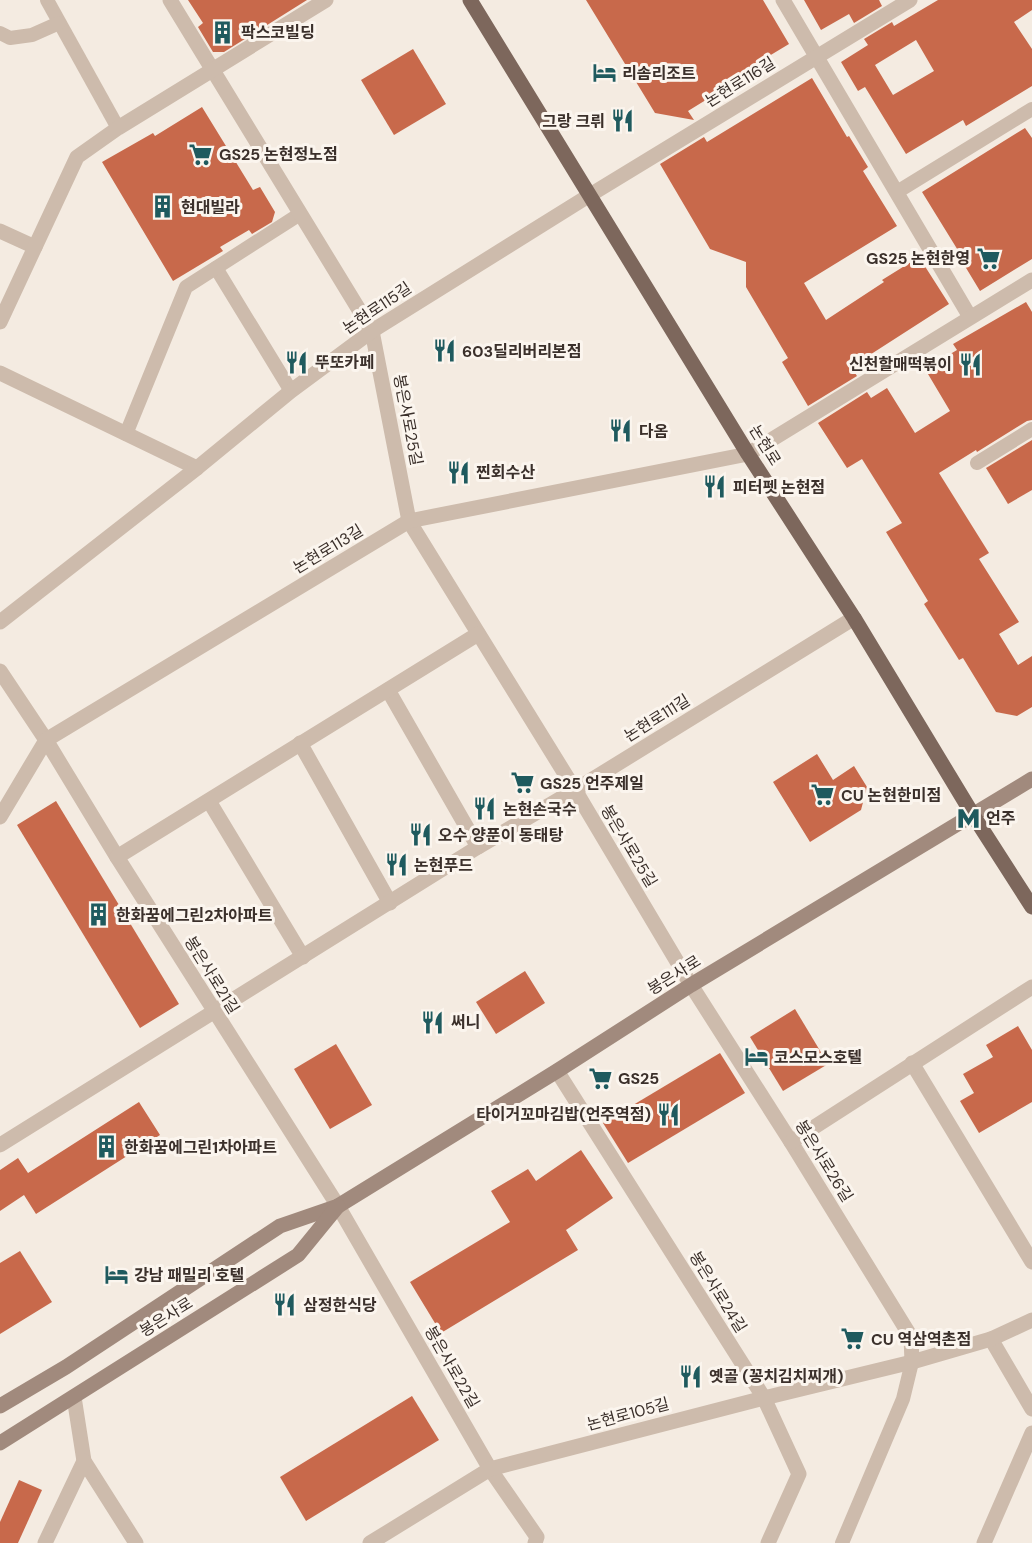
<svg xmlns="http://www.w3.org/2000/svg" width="1032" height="1543" viewBox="0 0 1032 1543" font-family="'DM Sans','Noto Sans KR',sans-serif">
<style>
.building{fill:#c8694b;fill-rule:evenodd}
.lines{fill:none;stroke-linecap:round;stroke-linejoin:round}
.service{stroke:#cdbbac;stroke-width:14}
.minor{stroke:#cdbbac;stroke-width:15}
.secondary{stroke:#a18a7d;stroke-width:15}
.primary{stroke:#7d675c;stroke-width:15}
.labels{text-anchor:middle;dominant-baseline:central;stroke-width:6;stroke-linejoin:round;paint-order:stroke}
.poi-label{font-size:16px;font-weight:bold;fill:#3b302b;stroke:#fbf5ee;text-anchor:start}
.street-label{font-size:16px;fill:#3b302b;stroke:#fbf5ee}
</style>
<rect width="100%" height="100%" fill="#f4ebe1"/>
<g class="building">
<path d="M188 0H307L224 52H213L198 27 203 23Z"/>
<path d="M586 0H763L789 44 719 86 722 90 688 111 694 120 655 113Z"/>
<path d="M804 0H879L882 6 854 23 849 14 821 30Z"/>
<path d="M938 0H1032V10L1014 22 1032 49V86L966 126 963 120 906 154 865 87 858 91 841 62 868 45 864 39 892 22 894 26ZM916 40 934 71 893 95 875 65Z"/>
<path d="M413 49 446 104 394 135 361 80Z"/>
<path d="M812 78 847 137 849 136 868 167 863 171 897 226 804 283 826 320 884 282 882 280 919 257 949 304 851 367 857 376 808 406 782 362 788 358 746 287V262L710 249 660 164 704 137 707 142Z"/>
<path d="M202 107 253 190 260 187 275 212 272 222 252 234 249 230 220 247 223 251 173 281 102 162 153 133 155 136Z"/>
<path d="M1025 128 1032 138V259L980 291 957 253 959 252 922 192Z"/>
<path d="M1026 302 1032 312V420L1027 421 977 452 976 450 939 473 989 553 979 559 1019 622 999 634 1018 665 1032 656V707L1017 716 996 712 963 658 959 660 924 604 928 601 886 532 902 523 862 459 847 468 818 423 867 392 871 398 887 388 915 433 950 411 925 369 957 350 953 344Z"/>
<path d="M1032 440V490L1008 504 986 468Z"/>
<path d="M817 754 833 780 854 766 867 787 861 810 810 842 773 782Z"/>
<path d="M56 801 179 1004 140 1028 17 825Z"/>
<path d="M525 971 545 1003 496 1034 476 1002Z"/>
<path d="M795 1009 828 1064 783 1091 750 1037Z"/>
<path d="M1018 1026 1032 1050V1102L979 1133 960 1101 974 1093 963 1074 993 1057 986 1045Z"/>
<path d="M336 1044 372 1105 330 1129 294 1069Z"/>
<path d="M720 1053 745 1093 628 1163 603 1123Z"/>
<path d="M139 1102 160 1135 36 1214 24 1195 0 1211V1170L18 1158 28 1173Z"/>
<path d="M581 1150 613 1198 566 1230 578 1250 441 1333 410 1282 510 1222 491 1191 528 1169 536 1181Z"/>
<path d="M20 1251 52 1302 0 1334V1263Z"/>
<path d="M412 1396 439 1440 306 1521 280 1477Z"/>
<path d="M19 1480 42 1490 18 1543H0V1522Z"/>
</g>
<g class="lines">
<g class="service">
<path d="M47 0 118 128"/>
<path d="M0 33 10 38 32 35 59 23"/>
<path d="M897 192 1032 109"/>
<path d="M216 268 291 391"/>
<path d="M126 434 186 287 300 214"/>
<path d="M977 463 1032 429"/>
<path d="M842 1543 903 1399 912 1362"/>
</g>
<g class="minor">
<path d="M170 0 372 331 409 521 575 790 691 985 791 1142 911 1337 912 1362"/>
<path d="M783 0 970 317"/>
<path d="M0 231 35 247"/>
<path d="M0 322 77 157 118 128 326 0"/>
<path d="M0 373 197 468"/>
<path d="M0 622 197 468 291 391 372 331 590 195 910 0"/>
<path d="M0 671 46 740 117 857 338 1206 490 1469 537 1537 535 1543"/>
<path d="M388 690 478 847"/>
<path d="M300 743 390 903"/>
<path d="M209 801 303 957"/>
<path d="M0 817 46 740 409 521 748 454 1032 280"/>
<path d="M117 857 478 634"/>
<path d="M912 1063 1032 1262"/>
<path d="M557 1071 764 1398 799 1474 768 1543"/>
<path d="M791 1142 1032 987"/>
<path d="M0 1145 478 847 575 790 854 618"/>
<path d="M991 1339 1032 1409"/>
<path d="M74 1397 84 1461 136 1543"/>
<path d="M45 1543 84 1461"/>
<path d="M370 1543 490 1469 764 1398 912 1362 991 1339 1032 1320"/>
<path d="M984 1543 1032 1433"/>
</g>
<g class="secondary">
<path d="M0 1406 66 1367 280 1226 338 1206 557 1071 691 985 1032 779"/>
<path d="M0 1443 298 1255 338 1206"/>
</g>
<path class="primary" d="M470 0 748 454 854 618 973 815 1032 907"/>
</g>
<defs>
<symbol id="building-bare" viewBox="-9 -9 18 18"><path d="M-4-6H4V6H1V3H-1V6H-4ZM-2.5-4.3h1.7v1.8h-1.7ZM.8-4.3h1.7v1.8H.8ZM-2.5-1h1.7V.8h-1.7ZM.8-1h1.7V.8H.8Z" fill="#1f5a5e" stroke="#fbf5ee" stroke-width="2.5" paint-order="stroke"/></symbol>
<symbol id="hotel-bare" viewBox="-9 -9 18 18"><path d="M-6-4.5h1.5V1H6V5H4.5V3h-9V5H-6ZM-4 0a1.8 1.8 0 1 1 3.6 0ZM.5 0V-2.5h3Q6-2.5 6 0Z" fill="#1f5a5e" stroke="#fbf5ee" stroke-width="2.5" paint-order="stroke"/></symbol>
<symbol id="restaurant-bare" viewBox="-9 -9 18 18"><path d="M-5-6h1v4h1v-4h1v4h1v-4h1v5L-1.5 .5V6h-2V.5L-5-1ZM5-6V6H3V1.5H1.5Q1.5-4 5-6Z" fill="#1f5a5e" stroke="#fbf5ee" stroke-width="2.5" paint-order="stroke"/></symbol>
<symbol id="supermarket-bare" viewBox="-9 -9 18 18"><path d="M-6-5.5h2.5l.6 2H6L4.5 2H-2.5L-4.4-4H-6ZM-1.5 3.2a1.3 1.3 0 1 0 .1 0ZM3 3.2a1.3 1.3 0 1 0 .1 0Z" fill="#1f5a5e" stroke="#fbf5ee" stroke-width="2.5" paint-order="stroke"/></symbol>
<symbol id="metro-bare" viewBox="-9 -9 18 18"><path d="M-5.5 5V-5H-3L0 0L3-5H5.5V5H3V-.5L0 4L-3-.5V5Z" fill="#1f5a5e" stroke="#fbf5ee" stroke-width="2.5" paint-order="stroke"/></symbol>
</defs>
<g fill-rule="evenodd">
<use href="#building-bare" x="206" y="16" width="33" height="33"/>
<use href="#hotel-bare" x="588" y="56" width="33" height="33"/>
<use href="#restaurant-bare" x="606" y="104" width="33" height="33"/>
<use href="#supermarket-bare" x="184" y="138" width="33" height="33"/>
<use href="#building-bare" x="146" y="190" width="33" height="33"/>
<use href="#supermarket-bare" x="972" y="242" width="33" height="33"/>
<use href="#restaurant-bare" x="428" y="334" width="33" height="33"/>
<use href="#restaurant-bare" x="280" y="346" width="33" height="33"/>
<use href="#restaurant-bare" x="954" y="348" width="33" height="33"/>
<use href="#restaurant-bare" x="604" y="414" width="33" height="33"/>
<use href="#restaurant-bare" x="442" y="456" width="33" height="33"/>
<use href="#restaurant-bare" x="698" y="470" width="33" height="33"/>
<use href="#supermarket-bare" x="506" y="766" width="33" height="33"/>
<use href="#supermarket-bare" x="806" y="778" width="33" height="33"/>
<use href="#restaurant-bare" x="468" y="792" width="33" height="33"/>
<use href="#metro-bare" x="952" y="802" width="33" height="33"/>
<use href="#restaurant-bare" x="404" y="818" width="33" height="33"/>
<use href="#restaurant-bare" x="380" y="848" width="33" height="33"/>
<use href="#building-bare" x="82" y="898" width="33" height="33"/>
<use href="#restaurant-bare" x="416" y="1006" width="33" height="33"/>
<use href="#hotel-bare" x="740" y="1040" width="33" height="33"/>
<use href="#supermarket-bare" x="584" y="1062" width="33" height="33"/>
<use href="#restaurant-bare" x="652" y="1098" width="33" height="33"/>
<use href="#building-bare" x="90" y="1130" width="33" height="33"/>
<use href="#hotel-bare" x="100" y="1258" width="33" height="33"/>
<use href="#restaurant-bare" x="268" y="1288" width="33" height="33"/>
<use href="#supermarket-bare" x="836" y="1322" width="33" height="33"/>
<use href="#restaurant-bare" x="674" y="1360" width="33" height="33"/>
</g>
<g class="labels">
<g class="poi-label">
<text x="241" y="32">팍스코빌딩</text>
<text x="622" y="73">리솜리조트</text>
<text x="605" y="121" text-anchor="end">그랑 크뤼</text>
<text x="219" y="154">GS25 논현정노점</text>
<text x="181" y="207">현대빌라</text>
<text x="970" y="258" text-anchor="end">GS25 논현한영</text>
<text x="462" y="351">603딜리버리본점</text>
<text x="315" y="362">뚜또카페</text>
<text x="952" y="364" text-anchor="end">신천할매떡볶이</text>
<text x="639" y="431">다옴</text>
<text x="476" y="472">찐회수산</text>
<text x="733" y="487">피터펫 논현점</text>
<text x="540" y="783">GS25 언주제일</text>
<text x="841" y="795">CU 논현한미점</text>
<text x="503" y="809">논현손국수</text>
<text x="986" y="818">언주</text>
<text x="438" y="835">오수 양푼이 동태탕</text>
<text x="414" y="865">논현푸드</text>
<text x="116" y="915">한화꿈에그린2차아파트</text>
<text x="451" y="1022">써니</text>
<text x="774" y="1057">코스모스호텔</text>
<text x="618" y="1078">GS25</text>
<text x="651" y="1114" text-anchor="end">타이거꼬마김밥(언주역점)</text>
<text x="124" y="1147">한화꿈에그린1차아파트</text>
<text x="134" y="1275">강남 패밀리 호텔</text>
<text x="303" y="1305">삼정한식당</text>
<text x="871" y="1339">CU 역삼역촌점</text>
<text x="709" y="1376">옛골 (꽁치김치찌개)</text>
</g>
<g class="street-label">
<text transform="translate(740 82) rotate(-32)">논현로116길</text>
<text transform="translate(377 308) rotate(-34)">논현로115길</text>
<text transform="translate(408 420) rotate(79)">봉은사로25길</text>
<text transform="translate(765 445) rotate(58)">논현로</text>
<text transform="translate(328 549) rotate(-31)">논현로113길</text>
<text transform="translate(657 718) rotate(-32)">논현로111길</text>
<text transform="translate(629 846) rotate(59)">봉은사로25길</text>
<text transform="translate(212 975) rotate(58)">봉은사로21길</text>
<text transform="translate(674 975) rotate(-32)">봉은사로</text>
<text transform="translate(824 1161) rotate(58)">봉은사로26길</text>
<text transform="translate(718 1292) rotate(58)">봉은사로24길</text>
<text transform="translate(166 1317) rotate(-32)">봉은사로</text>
<text transform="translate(452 1367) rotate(60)">봉은사로22길</text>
<text transform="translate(628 1414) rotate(-15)">논현로105길</text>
</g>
</g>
</svg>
